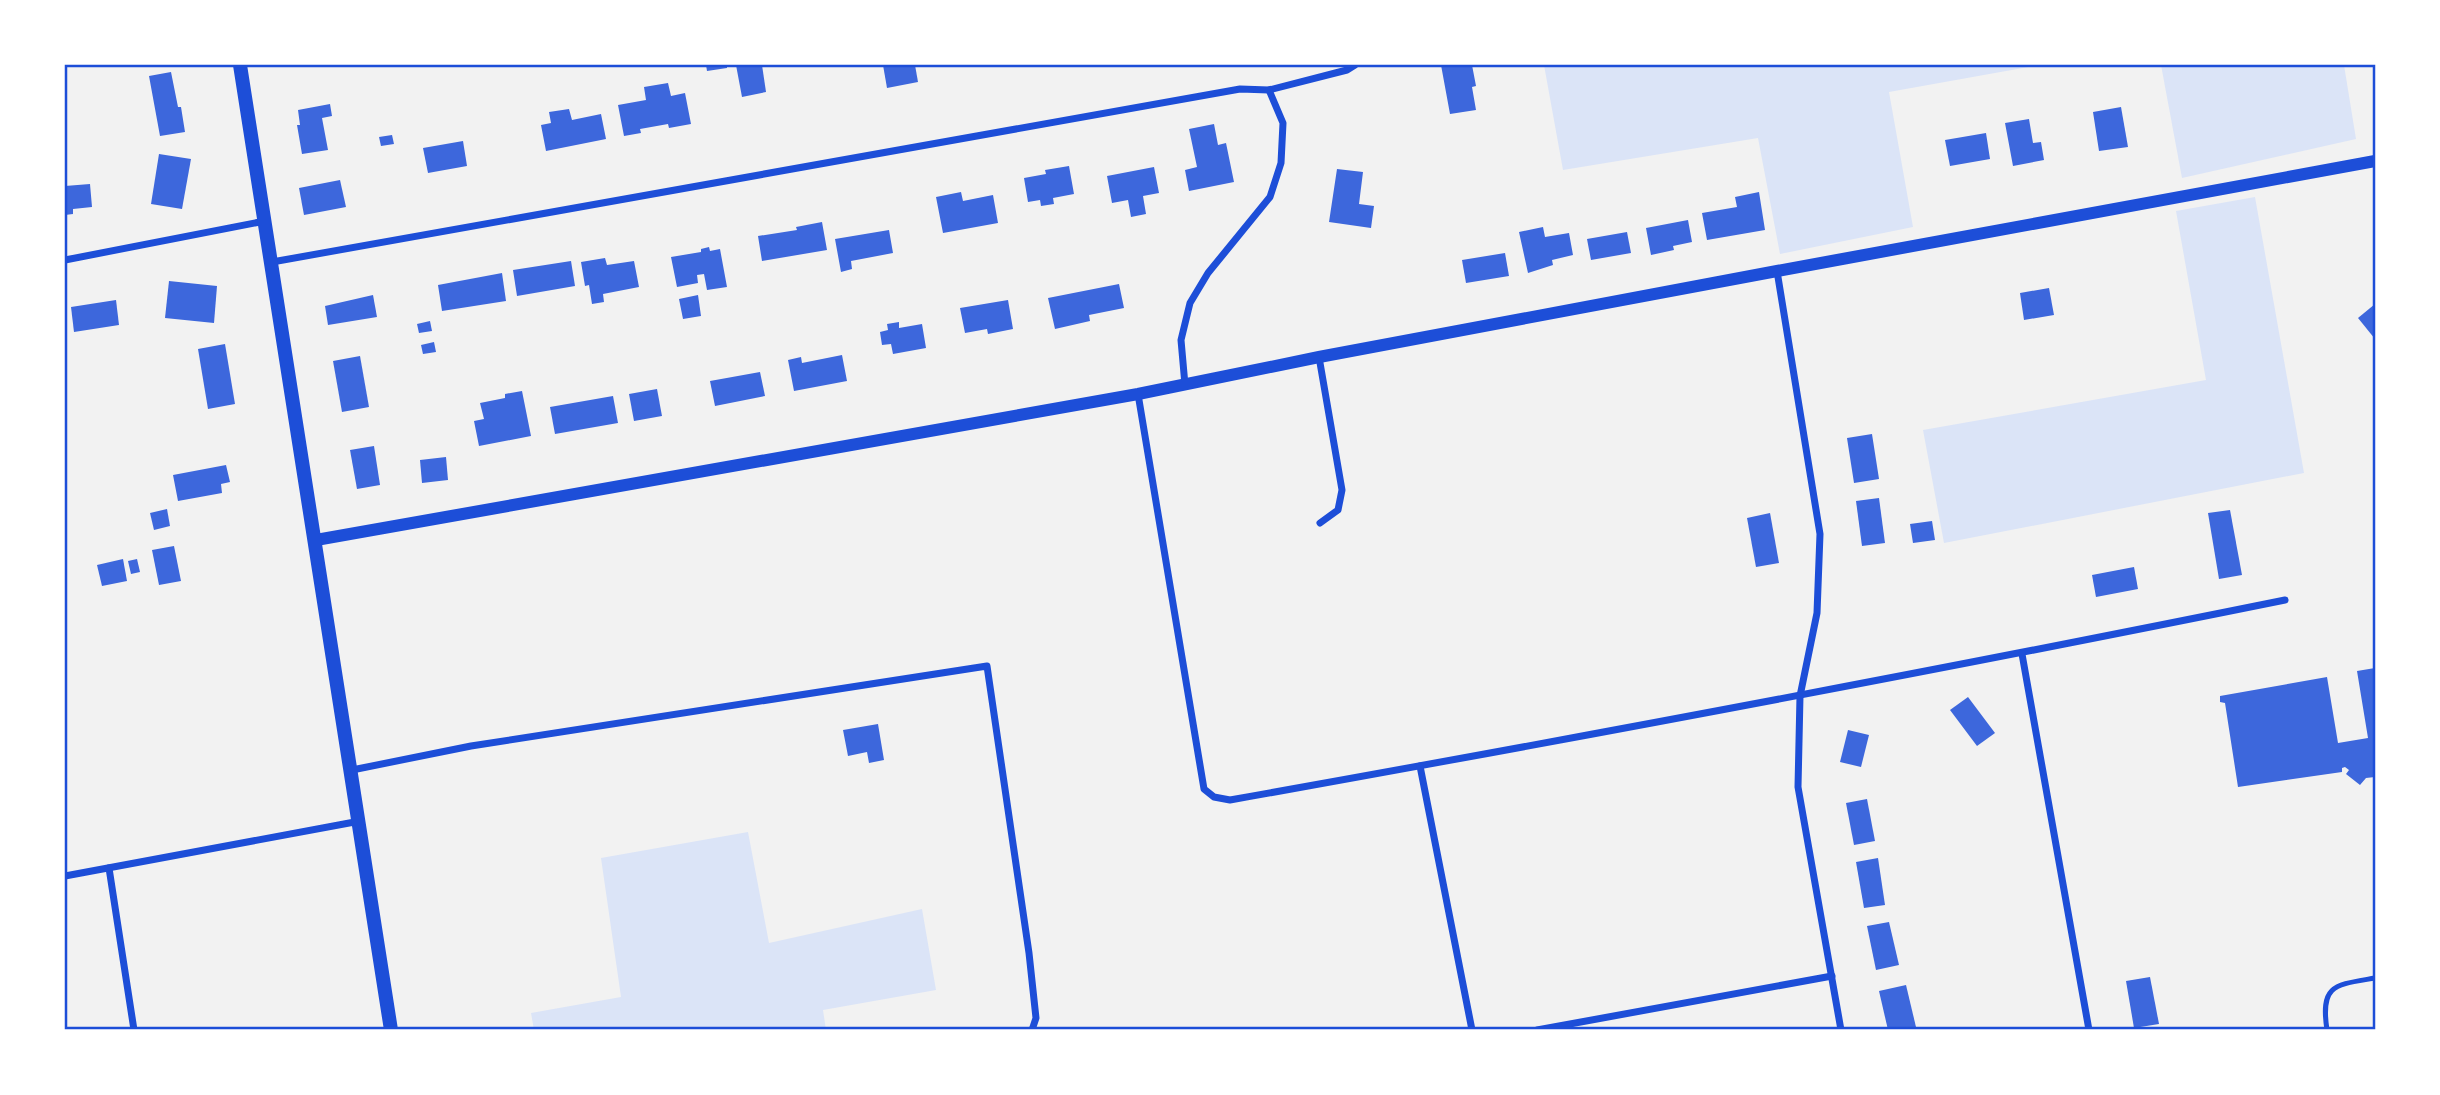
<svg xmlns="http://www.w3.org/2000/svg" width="2440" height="1095" viewBox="0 0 2440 1095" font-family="'Fira Sans Condensed',sans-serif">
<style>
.green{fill:#dbe4f7}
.building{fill:#3d67dc}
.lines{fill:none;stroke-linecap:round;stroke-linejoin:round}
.service{stroke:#1d4ed8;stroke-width:5}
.minor{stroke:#1d4ed8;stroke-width:7}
.tertiary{stroke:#1d4ed8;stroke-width:12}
.secondary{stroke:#1d4ed8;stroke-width:14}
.neatline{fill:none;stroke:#1d4ed8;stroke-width:2.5}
</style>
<rect width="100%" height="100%" fill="#f2f2f2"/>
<g class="green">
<path d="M1544 65H2040L1889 92 1913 227 1780 254 1758 138 1563 170Z"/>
<path d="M2161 65H2344L2356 139 2182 178Z"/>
<path d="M2255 197 2304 473 1944 543 1923 430 2206 380 2176 211Z"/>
<path d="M748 832 769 943 922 909 936 990 823 1010 826 1030H534L531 1013 621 997 601 858Z"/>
</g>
<g class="building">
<path d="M706 65H727V68L707 71Z"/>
<path d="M736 65H762L766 92 742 97Z"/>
<path d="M883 65H915L918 82 887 88Z"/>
<path d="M1441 65H1472L1476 86 1472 87 1476 110 1450 114Z"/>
<path d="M171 72 178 107H181L185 132 160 136 149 76Z"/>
<path d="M668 83 671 96 685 93 691 124 669 128 668 124 640 129 641 133 624 136 618 105 646 100 644 87Z"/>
<path d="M330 104 332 116 322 118 328 150 302 154 297 125H300L298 110Z"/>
<path d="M2121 107 2128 147 2099 151 2093 112Z"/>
<path d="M569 109 572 120 601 114 606 139 546 151 541 125 551 123 549 112Z"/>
<path d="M2029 119 2033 143 2041 142 2044 160 2013 166 2005 123Z"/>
<path d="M1214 124 1218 145 1226 143 1234 182 1189 191 1185 170 1197 167 1189 129Z"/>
<path d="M1986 133 1990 159 1950 166 1945 140Z"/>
<path d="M392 135 394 144 381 146 379 137Z"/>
<path d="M463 141 467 166 428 173 423 148Z"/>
<path d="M159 154 191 159 182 209 151 204Z"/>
<path d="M1069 166 1074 194 1053 198 1054 204 1041 206 1040 200 1028 202 1024 178 1046 174 1045 170Z"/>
<path d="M1154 167 1159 193 1143 196 1146 214 1131 217 1128 200 1112 203 1107 176Z"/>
<path d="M1337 169 1363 172 1359 204 1374 206 1371 228 1329 222Z"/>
<path d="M340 180 346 207 304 215 299 188Z"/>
<path d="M90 184 92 207 73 209V214L65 215V186Z"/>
<path d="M961 192 963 201 993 195 998 223 943 233 936 197Z"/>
<path d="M1759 192 1765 230 1707 240 1702 213 1737 207 1735 197Z"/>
<path d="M1688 220 1692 242 1673 246 1674 250 1651 255 1646 228Z"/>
<path d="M822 222 827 250 762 261 758 236 797 230 796 227Z"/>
<path d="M1543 227 1545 237 1569 233 1573 255 1552 260 1553 265 1528 273 1519 232Z"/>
<path d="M889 230 893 253 851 261 852 269 841 272 835 239Z"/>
<path d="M1627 232 1631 253 1591 260 1587 239Z"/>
<path d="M709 247 710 251 720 249 727 287 707 290 704 274 697 275 698 283 677 287 671 257 701 252V249Z"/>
<path d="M1505 253 1509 276 1466 283 1462 260Z"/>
<path d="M605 258 607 265 634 261 639 287 603 294 604 302 592 304 589 285 585 286 581 262Z"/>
<path d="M571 261 575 286 517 296 513 270Z"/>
<path d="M502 273 506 301 442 311 438 285Z"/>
<path d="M169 281 217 286 214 323 165 318Z"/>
<path d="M1119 284 1124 308 1089 315 1090 321 1055 329 1048 298Z"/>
<path d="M2049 288 2054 315 2024 320 2020 293Z"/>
<path d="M373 295 377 317 328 325 325 306Z"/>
<path d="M698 295 701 316 683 319 679 299Z"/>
<path d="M116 300 119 325 74 332 71 307Z"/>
<path d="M1008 300 1013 329 988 334 987 329 965 333 960 308Z"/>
<path d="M2375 304V339L2358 318Z"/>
<path d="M430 321 432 331 419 333 417 324Z"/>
<path d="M899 322V328L922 324 926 348 893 354 891 344 882 345 880 332 888 330 887 324Z"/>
<path d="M434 342 436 352 423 354 421 345Z"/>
<path d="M225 344 235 404 208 409 198 349Z"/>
<path d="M842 355 847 381 794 391 788 360 801 357 802 363Z"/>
<path d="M360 356 369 407 342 412 333 361Z"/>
<path d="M760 372 765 396 715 406 710 381Z"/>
<path d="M657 389 662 416 634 421 629 394Z"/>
<path d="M522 391 531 436 479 446 474 421 484 419 480 403 505 398V394Z"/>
<path d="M613 396 618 423 555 434 550 407Z"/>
<path d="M1872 434 1879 479 1854 483 1847 438Z"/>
<path d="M374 446 380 485 357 489 350 450Z"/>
<path d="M446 457 448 480 422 483 420 460Z"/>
<path d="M226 465 230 482 221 484 222 493 178 501 173 475Z"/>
<path d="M1879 498 1885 543 1862 546 1856 501Z"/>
<path d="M167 509 170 526 154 530 150 513Z"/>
<path d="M2230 510 2242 575 2219 579 2208 513Z"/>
<path d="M1770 513 1779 563 1756 567 1747 518Z"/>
<path d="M1932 521 1935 540 1913 543 1910 524Z"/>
<path d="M174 546 181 581 159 585 152 550Z"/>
<path d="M123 559 127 581 102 586 97 565Z"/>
<path d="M137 559 140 572 131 574 128 561Z"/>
<path d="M2134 567 2138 589 2096 597 2092 575Z"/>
<path d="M2375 668V777L2366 778 2360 785 2346 774 2349 770 2345 767 2342 768V772L2238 787 2225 703 2220 702V696L2327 677 2338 743 2368 738 2357 671Z"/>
<path d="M1968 697 1995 733 1977 746 1950 710Z"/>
<path d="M878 724 884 760 869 763 867 752 848 756 843 730Z"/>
<path d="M1848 730 1869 735 1861 767 1840 762Z"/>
<path d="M1867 799 1875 841 1854 845 1846 803Z"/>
<path d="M1878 858 1885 905 1864 908 1856 862Z"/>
<path d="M1889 922 1899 965 1876 970 1867 926Z"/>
<path d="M2150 977 2159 1024 2134 1028 2126 981Z"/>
<path d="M1906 985 1916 1027 1888 1030 1879 991Z"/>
</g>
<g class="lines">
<path class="service" d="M2327 1030C2320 984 2335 985 2375 978"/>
<g class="minor">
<path d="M65 260 265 221"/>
<path d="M272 262 1240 89 1269 90 1347 70 1355 65"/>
<path d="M1777 271 1820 534 1817 613 1800 696 1798 787 1841 1030"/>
<path d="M1319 357 1342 490 1338 510 1320 523"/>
<path d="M1185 385 1181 340 1190 303 1208 273 1270 197 1281 163 1283 123 1269 90"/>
<path d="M1138 394 1204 789 1214 797 1230 800C1583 737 1934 671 2285 600"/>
<path d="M2022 654 2089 1030"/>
<path d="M1420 766 1472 1030"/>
<path d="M352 770 471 746 987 666 1029 953 1036 1018 1032 1030"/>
<path d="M109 868 134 1030"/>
<path d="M65 876 360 821"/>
<path d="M1537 1030 1832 976"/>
</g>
<path class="tertiary" d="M316 540 1138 394 1319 357 1777 271 2375 161"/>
<path class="secondary" d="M240 65 391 1030"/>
</g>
<rect width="2440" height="1095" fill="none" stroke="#ffffff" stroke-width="133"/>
<rect x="66" y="66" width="2308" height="962" class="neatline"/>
</svg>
